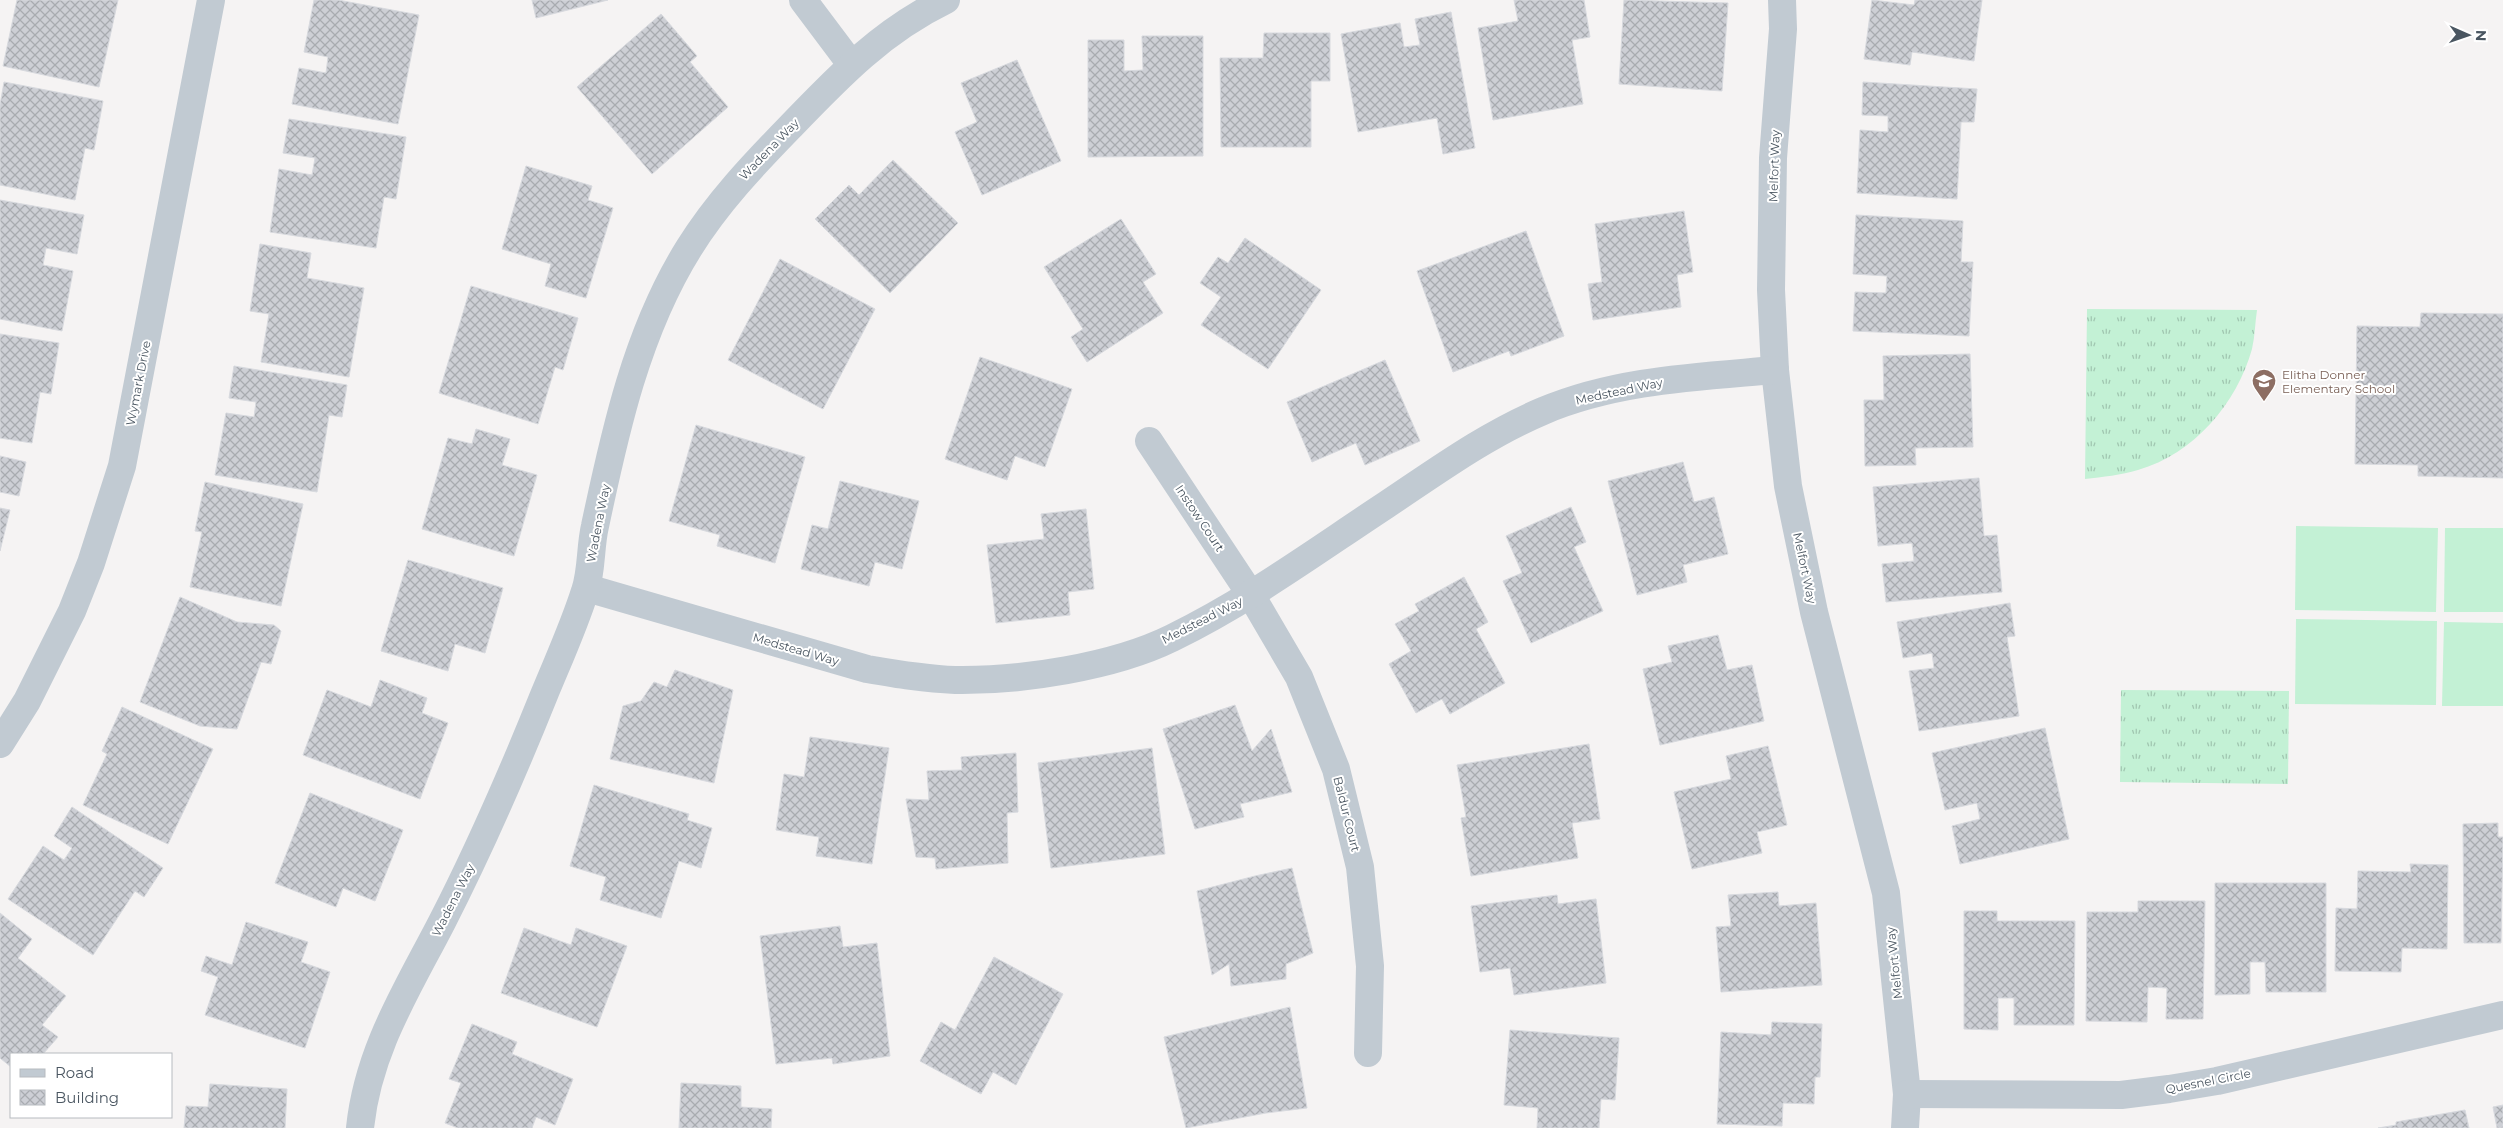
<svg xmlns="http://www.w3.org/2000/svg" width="2503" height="1128" viewBox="0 0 2503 1128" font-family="Montserrat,sans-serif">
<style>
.grass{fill:url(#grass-tufts)}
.pitch{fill:#c3f1d5}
.building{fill:url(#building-cross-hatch);stroke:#d7d9de}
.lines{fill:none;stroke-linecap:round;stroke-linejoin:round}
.minor{stroke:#c1cad2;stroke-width:28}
.labels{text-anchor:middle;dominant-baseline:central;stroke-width:4;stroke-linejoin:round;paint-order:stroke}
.street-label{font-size:12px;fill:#4a5661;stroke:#fff}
.education-label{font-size:12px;fill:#785e54;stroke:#fff;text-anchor:start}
</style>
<defs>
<pattern id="grass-tufts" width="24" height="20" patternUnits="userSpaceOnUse" patternTransform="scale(1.25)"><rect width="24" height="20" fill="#c3f1d5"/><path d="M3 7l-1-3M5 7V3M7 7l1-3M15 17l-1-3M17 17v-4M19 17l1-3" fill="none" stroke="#a0c6b0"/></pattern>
<pattern id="building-cross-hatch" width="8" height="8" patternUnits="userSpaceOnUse" patternTransform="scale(1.25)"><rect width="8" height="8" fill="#cdcfd5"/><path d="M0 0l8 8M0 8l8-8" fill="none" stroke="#a8abb0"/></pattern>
</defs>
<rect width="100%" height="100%" fill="#f5f3f3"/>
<g class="grass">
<path d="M2087 309 2257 310C2255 323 2255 336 2252 349 2237 403 2194 454 2138 470 2121 475 2103 477 2085 479Z"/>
<path d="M2121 690 2289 691 2288 784 2120 782Z"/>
</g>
<g class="pitch">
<path d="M2296 526 2438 528 2436 612 2295 610Z"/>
<path d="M2445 528H2503V612H2444Z"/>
<path d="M2296 619 2437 621 2436 705 2295 704Z"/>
<path d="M2444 622 2503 623V706H2442Z"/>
</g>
<g class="building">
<path d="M17 0H118L99 87 3 66Z"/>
<path d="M314 0H338L419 15 398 124 292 104 299 68 326 73 328 57 304 52Z"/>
<path d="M532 0H608L536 18Z"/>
<path d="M1514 0H1584L1590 37 1572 40 1583 104 1493 120 1478 28 1518 21Z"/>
<path d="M1624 0 1728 3 1722 91 1619 84Z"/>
<path d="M1872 0 1914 5 1915 0H1982L1974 61 1912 52 1910 65 1864 59Z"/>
<path d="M1451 12 1475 148 1443 154 1437 118 1358 132 1341 34 1400 23 1404 47 1420 45 1415 19Z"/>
<path d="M661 14 697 56 690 62 728 107 652 174 577 87Z"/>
<path d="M1264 33H1330V81H1311V147H1221L1220 58H1263Z"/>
<path d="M1142 36H1203V156L1088 157V40H1124V71L1143 70Z"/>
<path d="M1017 60 1061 161 982 195 955 132 977 122 961 83Z"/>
<path d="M4 82 103 101 94 150 85 148 75 200 0 185V105Z"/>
<path d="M1863 82 1977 89 1974 122H1961L1957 199 1857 193 1860 130 1888 132V116L1862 115Z"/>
<path d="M289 119 406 137 396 199 384 197 376 248 270 232 279 169 312 175 315 158 283 153Z"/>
<path d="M893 160 958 223 890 293 815 219 849 185 859 195Z"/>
<path d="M526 166 592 186 588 200 613 208 586 298 545 286 551 264 502 249Z"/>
<path d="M0 200 84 215 77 254 46 248 43 265 73 271 62 331 0 319Z"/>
<path d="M1684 211 1693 272 1677 275 1681 307 1593 320 1588 284 1602 282 1595 224Z"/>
<path d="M1856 215 1963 221 1961 262H1973L1969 336 1853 331 1855 292 1886 293 1887 276 1853 274Z"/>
<path d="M1121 219 1156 274 1143 282 1163 313 1087 362 1071 337 1083 329 1044 267Z"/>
<path d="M1526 231 1564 336 1511 356 1509 351 1453 372 1417 271Z"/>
<path d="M1245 238 1321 290 1268 369 1201 325 1221 297 1200 283 1218 257 1228 263Z"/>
<path d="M260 244 311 253 307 278 364 288 349 377 261 362 269 314 250 311Z"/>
<path d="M780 259 875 309 823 409 728 360Z"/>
<path d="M471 286 578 318 563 370 555 367 538 424 439 393Z"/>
<path d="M2421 313 2503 314V478L2418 476V465L2355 464 2357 326 2420 327Z"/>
<path d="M0 334 59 343 51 394 40 392 32 443 0 438Z"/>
<path d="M1970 354 1973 447 1915 448 1916 465 1865 466 1864 400H1884L1883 356Z"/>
<path d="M980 357 1072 389 1045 467 1015 456 1007 480 945 459Z"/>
<path d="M1385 360 1420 441 1365 465 1356 443 1312 462 1287 402Z"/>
<path d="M234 366 347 385 342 417 329 415 317 492 215 475 226 413 254 417 256 402 229 398Z"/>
<path d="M696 425 805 457 775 563 717 546 720 535 669 521Z"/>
<path d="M476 429 510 439 502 465 537 475 514 556 422 529 448 438 472 444Z"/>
<path d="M0 456 26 462 19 496 0 492Z"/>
<path d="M1683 462 1694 502 1714 497 1728 554 1683 565 1687 582 1637 595 1608 481Z"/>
<path d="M1979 478 1984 536 1997 535 2002 592 1886 602 1882 564 1914 561 1912 543 1878 546 1873 487Z"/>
<path d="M840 481 919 501 902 569 875 562 869 586 801 569 812 525 828 529Z"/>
<path d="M205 482 303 504 281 606 190 587 202 532 195 531Z"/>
<path d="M1571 507 1586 542 1574 547 1603 611 1531 643 1503 581 1522 573 1506 536Z"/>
<path d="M0 508 10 510 0 551Z"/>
<path d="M1086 509 1094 589 1068 592 1070 615 996 623 987 545 1044 539 1041 514Z"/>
<path d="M408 560 503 588 485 653 455 644 448 671 381 651Z"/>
<path d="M1464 577 1488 622 1476 629 1505 683 1450 714 1442 699 1416 713 1389 664 1411 651 1395 624 1419 611 1415 604Z"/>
<path d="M180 597 237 622 274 625 281 631 271 664 261 662 237 729 200 726 140 702Z"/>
<path d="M2010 603 2015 636 2007 637 2019 716 1919 731 1909 671 1934 668 1932 653 1903 658 1897 622Z"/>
<path d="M1718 635 1727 670 1752 665 1764 721 1660 745 1643 669 1672 662 1668 646Z"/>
<path d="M675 670 733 690 714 783 610 759 623 706 641 701 654 682 667 687Z"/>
<path d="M380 680 427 698 422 713 448 723 420 799 303 755 327 690 371 707Z"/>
<path d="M1235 705 1252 751 1271 729 1292 792 1240 804 1244 817 1195 829 1163 729Z"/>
<path d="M122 707 213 749 168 844 83 805 107 754 102 751Z"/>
<path d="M2045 728 2069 839 1960 864 1952 826 1980 819 1977 803 1945 810 1932 753Z"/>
<path d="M810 737 889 748 872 864 816 856 819 837 776 830 784 774 804 777Z"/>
<path d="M1589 744 1600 819 1572 823 1578 858 1471 876 1461 818 1466 817 1457 765Z"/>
<path d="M1768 746 1787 825 1757 832 1762 853 1692 869 1674 792 1731 779 1726 756Z"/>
<path d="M1152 748 1165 854 1051 868 1038 763Z"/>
<path d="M1016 753 1018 812 1007 813 1008 863 936 869 935 858 916 857 906 799 929 800 927 771 962 770 961 757Z"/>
<path d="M594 785 689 814 687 820 712 828 701 868 679 861 661 918 600 900 606 877 570 866Z"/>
<path d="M310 793 403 830 375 901 343 888 336 907 275 883Z"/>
<path d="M72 807 163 868 144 897 135 891 93 955 8 899 43 846 64 860 72 848 54 836Z"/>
<path d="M2498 823V837H2503L2501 943H2464L2463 824Z"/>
<path d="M2410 864 2448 865 2447 949 2402 948 2401 972 2335 971 2336 908 2357 909 2358 871 2411 872Z"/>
<path d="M1292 868 1313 953 1286 964V979L1231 986 1229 964 1212 975 1197 891 1255 876Z"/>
<path d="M2215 883H2326V992H2266L2265 962H2250V994L2215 995Z"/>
<path d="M1778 892 1779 906 1816 903 1822 985 1721 992 1716 927 1731 926 1728 895Z"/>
<path d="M1557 895 1558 904 1596 899 1606 983 1514 995 1510 968 1480 972 1471 906Z"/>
<path d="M2138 901H2205L2203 1019H2166L2167 988 2148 987 2147 1022 2086 1021 2087 912H2138Z"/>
<path d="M1964 911H1997V921H2075L2074 1025H2014V998H1998V1030L1964 1029Z"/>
<path d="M0 913 32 939 18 958 66 996 42 1025 58 1037 43 1054H11V1067L0 1058Z"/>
<path d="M246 922 308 942 301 962 330 972 305 1048 205 1015 218 977 201 971 206 956 232 965Z"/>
<path d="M840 926 843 947 877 943 890 1056 833 1064 832 1058 776 1064 760 936Z"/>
<path d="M524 928 571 945 576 928 627 946 597 1027 501 993Z"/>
<path d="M994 957 1063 994 1016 1085 993 1072 981 1094 920 1061 941 1022 955 1030Z"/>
<path d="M1290 1007 1307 1108 1266 1113 1186 1128 1164 1037Z"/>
<path d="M1772 1022 1822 1024 1820 1077H1815L1814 1104 1783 1103 1782 1126 1717 1124 1721 1032 1771 1035Z"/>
<path d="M472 1024 517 1042 512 1054 573 1079 555 1125 536 1117 532 1128H458L445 1123 461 1083 449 1079Z"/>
<path d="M1510 1030 1619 1038 1615 1100 1601 1099 1599 1128H1537L1538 1108 1504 1105Z"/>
<path d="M681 1083 741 1086V1107L772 1109 771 1128H679Z"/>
<path d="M210 1084 287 1089 285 1128H184L186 1106 208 1107Z"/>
<path d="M2503 1105V1128H2497L2493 1107Z"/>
<path d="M2465 1110 2469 1128H2378L2396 1125V1122Z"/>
</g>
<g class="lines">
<g class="minor">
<path d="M803 0 851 64"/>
<path d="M1782 0 1783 29 1773 158 1771 290 1775 370 1788 486 1814 612 1886 893 1907 1094 1905 1128"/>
<path d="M1149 441 1251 595 1299 677 1336 769 1360 867 1370 966 1368 1053"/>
<path d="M587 588 867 669C896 674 925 679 955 680 1021 681 1113 667 1172 638 1248 601 1316 551 1386 505 1437 471 1486 435 1543 411 1616 380 1697 377 1775 370"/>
<path d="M0 744 27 701 72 611 91 563 122 466 211 0"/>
<path d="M1907 1094 2121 1095 2169 1089 2217 1081 2503 1015"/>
<path d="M360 1128C368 1050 407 990 442 922 480 848 513 772 544 695 558 661 574 626 585 591 592 571 590 547 595 526 615 431 637 331 689 248 717 203 753 165 790 127 839 76 882 31 946 0"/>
</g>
</g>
<defs>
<symbol id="school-pin" viewBox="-11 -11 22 30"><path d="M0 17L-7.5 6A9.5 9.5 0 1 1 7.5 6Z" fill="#8d6e63" stroke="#fff"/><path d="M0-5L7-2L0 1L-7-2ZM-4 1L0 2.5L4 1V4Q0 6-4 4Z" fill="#fff"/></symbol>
</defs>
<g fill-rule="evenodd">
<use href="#school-pin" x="2250" y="367" width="28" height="38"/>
</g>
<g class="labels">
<g class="street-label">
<text transform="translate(769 149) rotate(-46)">Wadena Way</text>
<text transform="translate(1774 166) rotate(-88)">Melfort Way</text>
<text transform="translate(138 383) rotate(-79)">Wymark Drive</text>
<text transform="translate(1619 391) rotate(-12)">Medstead Way</text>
<text transform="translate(1200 518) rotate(56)">Instow Court</text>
<text transform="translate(598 523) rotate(-79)">Wadena Way</text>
<text transform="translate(1805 568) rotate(78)">Melfort Way</text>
<text transform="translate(1202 620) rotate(-27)">Medstead Way</text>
<text transform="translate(796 649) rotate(16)">Medstead Way</text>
<text transform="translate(1347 814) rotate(76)">Baldur Court</text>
<text transform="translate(453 900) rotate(-63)">Wadena Way</text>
<text transform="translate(1894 963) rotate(-96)">Melfort Way</text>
<text transform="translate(2208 1081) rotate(-11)">Quesnel Circle</text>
</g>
<g class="education-label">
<text x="2282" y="374">Elitha Donner<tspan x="2282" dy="14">Elementary School</tspan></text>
</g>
</g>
<rect x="10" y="1053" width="162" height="65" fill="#ffffff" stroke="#b7bbc0"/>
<rect x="20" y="1069" width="25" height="8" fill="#c1cad2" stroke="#b7bbc0"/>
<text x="55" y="1078" font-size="15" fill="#4a5661">Road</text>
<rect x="20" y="1090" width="25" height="15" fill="url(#building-cross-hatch)" stroke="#b7bbc0"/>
<text x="55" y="1103" font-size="15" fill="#4a5661">Building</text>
<g transform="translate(2468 35) rotate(92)" stroke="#ffffff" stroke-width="4" paint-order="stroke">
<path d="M0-4L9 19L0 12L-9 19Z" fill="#4a5661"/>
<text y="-8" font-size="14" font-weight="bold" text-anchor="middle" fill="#4a5661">N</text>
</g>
</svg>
